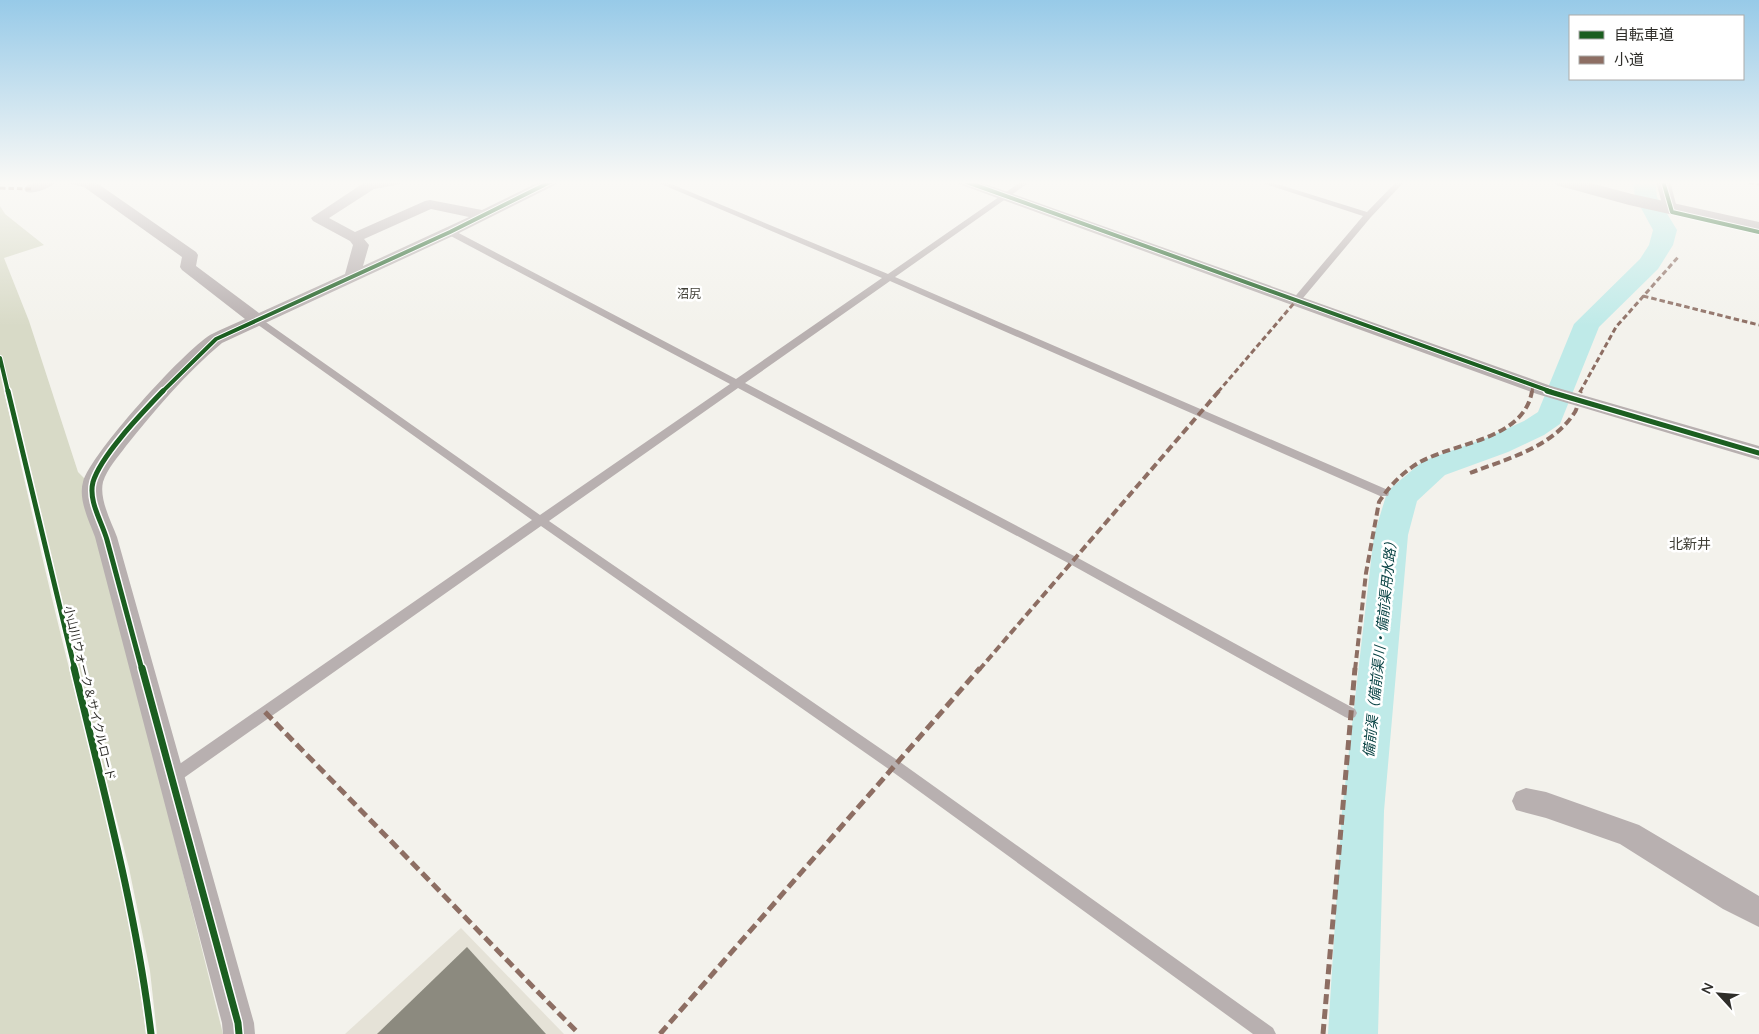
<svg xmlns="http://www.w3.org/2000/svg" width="1759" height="1034" viewBox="0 0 1759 1034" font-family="Quicksand,'Noto Sans JP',sans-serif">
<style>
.built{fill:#e5e2d7}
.green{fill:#d8dac7}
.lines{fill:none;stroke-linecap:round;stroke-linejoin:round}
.river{fill:#bfeae8;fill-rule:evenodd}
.building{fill:#8c8a7f}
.service{fill:#b8b0b0;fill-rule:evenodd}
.minor{fill:#b8b0b0;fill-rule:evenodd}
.tertiary{fill:#b8b0b0;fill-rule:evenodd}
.quiet-far2{stroke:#8d6e63;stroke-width:3;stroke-dasharray:5.5 3;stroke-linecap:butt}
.quiet-far1{stroke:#8d6e63;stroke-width:4;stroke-dasharray:8 4;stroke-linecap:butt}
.quiet{stroke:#8d6e63;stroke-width:5;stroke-dasharray:10 5;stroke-linecap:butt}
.cycleway-far2-casing{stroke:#fff;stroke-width:6}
.cycleway-far1-casing{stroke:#fff;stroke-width:8}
.cycleway-casing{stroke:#fff;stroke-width:10}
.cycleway-far2{stroke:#1b5e20;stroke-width:4}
.cycleway-far1{stroke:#1b5e20;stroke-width:5}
.cycleway{stroke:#1b5e20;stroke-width:7}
.labels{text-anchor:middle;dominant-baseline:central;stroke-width:5;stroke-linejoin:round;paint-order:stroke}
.far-quarter-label{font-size:12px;fill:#3f3e35;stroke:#fff}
.street-label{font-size:12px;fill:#2f2e2a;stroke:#fff}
.neighbourhood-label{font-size:14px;fill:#3f3e35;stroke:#fff}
.water-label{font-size:14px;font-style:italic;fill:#084243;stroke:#fff}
</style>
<rect width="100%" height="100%" fill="#f3f2ec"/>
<path class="built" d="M461 928 564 1034H345Z"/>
<g class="green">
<path d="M0 206 5 214 44 245 4 258 29 321 78 472 85 479 223 1034H157L150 971 129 868 24 461 0 354Z"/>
<path d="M0 374C23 473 45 573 70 672 100 792 132 911 146 1034H0Z"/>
</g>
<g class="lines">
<path class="river" d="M1633 181H1655L1657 197 1677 230 1673 245 1658 269 1599 327 1560 424 1544 435 1508 452 1445 475 1417 501 1408 535 1384 811 1378 1034H1328L1342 811 1374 535 1386 496 1391 488 1423 461 1486 438 1524 421 1538 412 1574 324 1640 259 1649 245 1653 230 1635 197Z"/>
</g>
<path class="building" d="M467 947 546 1034H377Z"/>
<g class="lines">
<g class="service">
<path d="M654 181H664L888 274 1022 181H1031L895 277 1388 490 1389 493 1388 496H1380L890 281 745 383 1078 558 1355 709 1357 713 1355 717 1350 719 1345 717 1070 564 738 388 549 521 900 762 1273 1028 1276 1034H1253L890 770 541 526 178 782 173 783 168 782 166 777 168 772 532 520 254 322V318H260L540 515 730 384 447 234V230H453L736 379 882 278Z"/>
<path d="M1256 181H1268L1367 212 1397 181H1405L1371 217 1298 304H1292V300L1363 216Z"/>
</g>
<g class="minor">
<path d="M38 181H57C51 188 35 194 26 192L24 189 26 186Z"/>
<path d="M69 181H94L196 252 198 255 196 266 259 313 345 274 353 245 350 241 313 221 311 218 365 182 402 181 400 184 374 189 329 218 355 232 425 201 430 200 482 210 541 181H559L557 184 455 235 222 343C186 373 155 410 126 446 118 457 107 469 103 482 99 499 111 521 117 537L254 1023 255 1034H223L222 1023 95 537C89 521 78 499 83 482 91 453 184 351 210 335 221 329 234 324 245 319L182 270 180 267 182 257 84 187 71 184ZM431 209 469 217 363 266 369 245 364 239Z"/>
<path d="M957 181H977L1551 386 1759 446V460L1537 394 959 184Z"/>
<path d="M1656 181H1670L1677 208 1675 211H1665L1663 208Z"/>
<path d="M1526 788 1546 792 1639 825 1759 896V927L1723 909 1620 844 1546 818 1516 810 1512 801 1516 792Z"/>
</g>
<path class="tertiary" d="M1553 181H1583L1632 194 1759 222V234L1629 205 1556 185Z"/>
<g class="quiet-far2">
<path d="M1740 181 1759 184"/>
<path d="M0 188 31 189"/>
<path d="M1643 296 1759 325"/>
<path d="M1218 392 1295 302"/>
<path d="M1532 392 1533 386"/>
<path d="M1580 392 1616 327 1679 256"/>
</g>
<g class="quiet-far1">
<path d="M1470 473C1506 459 1552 448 1575 412 1579 405 1577 398 1581 391"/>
<path d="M979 670 1219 391"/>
<path d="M1355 670 1366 573 1379 502C1389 486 1404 471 1420 462 1456 442 1524 440 1532 391"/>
</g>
<g class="quiet">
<path d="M265 712 579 1034"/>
<path d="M660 1034 980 668"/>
<path d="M1323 1034 1355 668"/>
</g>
<defs>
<g id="cycleway-far2">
<path d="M964 181 1552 392"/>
<path d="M1663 181 1672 212 1759 232"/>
<path d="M0 358 8 392"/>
<path d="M162 392 216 339 450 232 552 181"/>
</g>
<g id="cycleway-far1">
<path d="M8 391 75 670"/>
<path d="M1547 391 1759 453"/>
<path d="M142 670C130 627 119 583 107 540 102 522 88 501 93 482 101 455 143 412 163 391"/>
</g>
<g id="cycleway">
<path d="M74 668C103 789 136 910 151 1034"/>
<path d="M142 668 238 1023 239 1034"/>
</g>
</defs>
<use href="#cycleway-far2" class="cycleway-far2-casing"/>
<use href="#cycleway-far1" class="cycleway-far1-casing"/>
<use href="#cycleway" class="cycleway-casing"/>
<use href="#cycleway-far2" class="cycleway-far2"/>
<use href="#cycleway-far1" class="cycleway-far1"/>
<use href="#cycleway" class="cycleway"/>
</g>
<linearGradient id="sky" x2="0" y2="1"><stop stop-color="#97cae8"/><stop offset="0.56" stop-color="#faf9f6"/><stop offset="1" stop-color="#faf9f6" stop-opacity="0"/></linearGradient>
<rect width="1759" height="326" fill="url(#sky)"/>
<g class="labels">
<g class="far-quarter-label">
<text x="689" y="293">沼尻</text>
</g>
<g class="street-label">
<text transform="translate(90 693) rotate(76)">小山川ウォーク＆サイクルロード</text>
</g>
<g class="neighbourhood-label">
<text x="1690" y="544">北新井</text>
</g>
<g class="water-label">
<text transform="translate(1380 646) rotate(-84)">備前渠（備前渠川・備前渠用水路）</text>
</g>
</g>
<rect x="1569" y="15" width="175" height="65" fill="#ffffff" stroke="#acabaa"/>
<rect x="1579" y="31" width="25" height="8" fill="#1b5e20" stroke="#acabaa"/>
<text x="1614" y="40" font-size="15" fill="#2f2e2a">自転車道</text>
<rect x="1579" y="56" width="25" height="8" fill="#8d6e63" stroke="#acabaa"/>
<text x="1614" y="65" font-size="15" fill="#2f2e2a">小道</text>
<g transform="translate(1719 994) rotate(296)" stroke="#ffffff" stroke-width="4" paint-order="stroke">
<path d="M0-4L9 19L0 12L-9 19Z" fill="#2f2e2a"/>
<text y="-8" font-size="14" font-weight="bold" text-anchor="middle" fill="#2f2e2a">N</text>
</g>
</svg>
